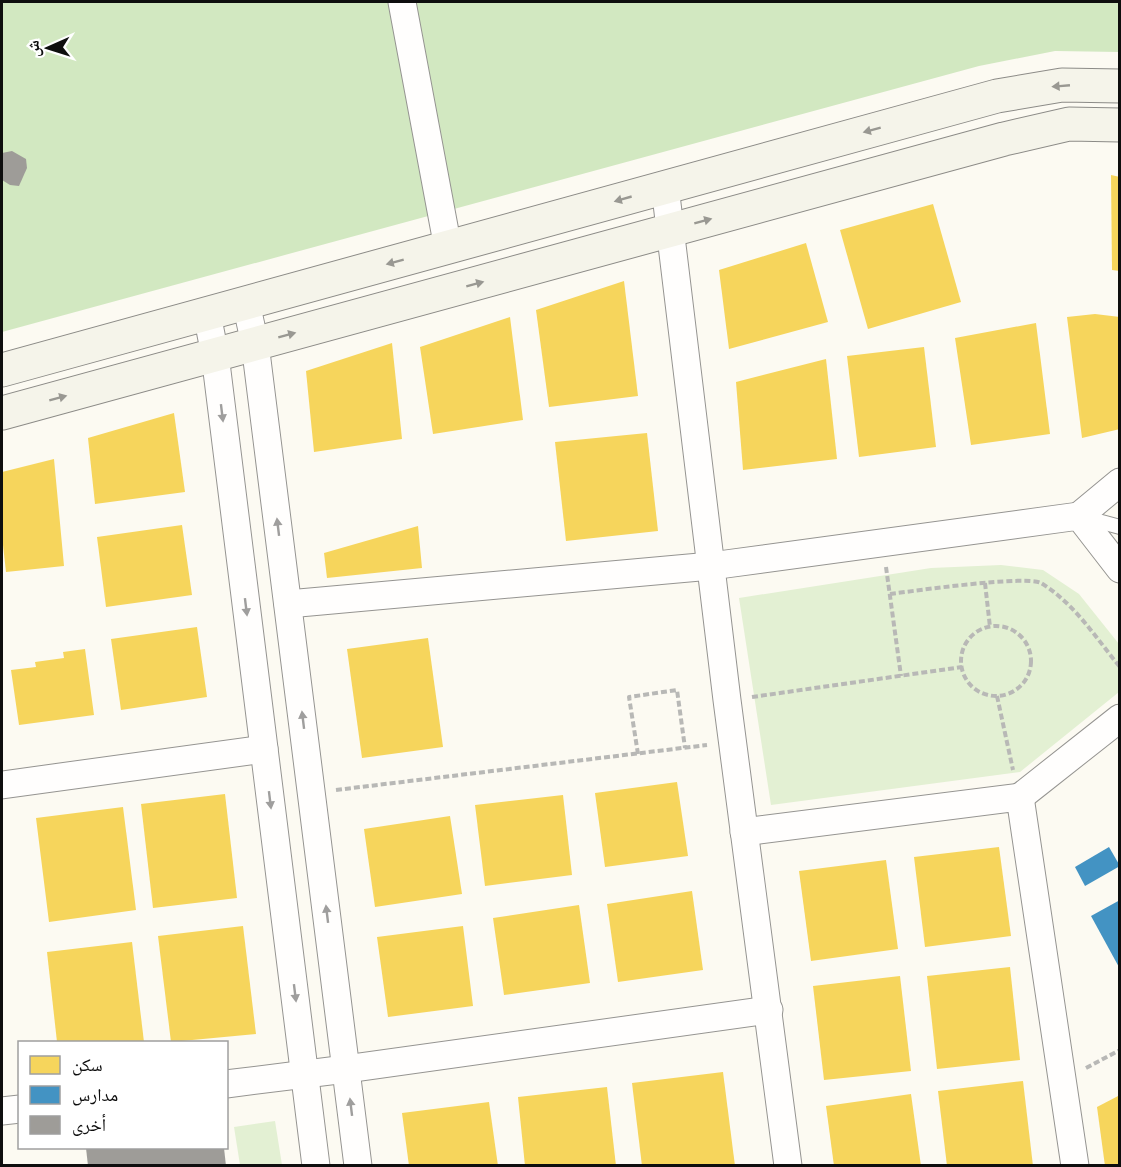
<svg xmlns="http://www.w3.org/2000/svg" width="1121" height="1167" viewBox="0 0 1121 1167" font-family="Spectral,'Noto Naskh Arabic',serif">
<style>
.green{fill:#e3f0d3}
.forest{fill:#d2e8c1}
.homes{fill:#f6d55c}
.schools{fill:#4393c3}
.building{fill:#9e9c98}
.lines{fill:none;stroke-linecap:round;stroke-linejoin:round}
.lane-casing{stroke:#959491;stroke-width:16}
.street-casing{stroke:#959491;stroke-width:29}
.secondary-casing{stroke:#8c8b87;stroke-width:35}
.path{stroke:#b8b8b6;stroke-width:4;stroke-dasharray:6 3;stroke-linecap:butt}
.lane{stroke:#fffefd;stroke-width:14}
.street{stroke:#fffefd;stroke-width:27}
.secondary{stroke:#f5f4ea;stroke-width:33}
.oneway{fill:#999892}
.oneway2{fill:#9f9e9d}
</style>
<rect width="100%" height="100%" fill="#fcfaf2"/>
<g class="green">
<path d="M1001 565 1043 570 1079 594 1119 644V692L1020 772 771 805 739 598 931 568Z"/>
<path d="M275 1121 282 1165H240L234 1127Z"/>
</g>
<path class="forest" d="M2 2H1119V52L1055 51 979 66 2 332Z"/>
<g class="homes">
<path d="M1111 175 1120 177V271L1112 270Z"/>
<path d="M933 204 961 302 868 329 840 230Z"/>
<path d="M806 243 828 322 729 349 719 270Z"/>
<path d="M624 281 638 396 549 407 536 310Z"/>
<path d="M1095 314 1120 317V429L1082 438 1067 317Z"/>
<path d="M510 317 523 420 433 434 420 347Z"/>
<path d="M1036 323 1050 434 971 445 955 338Z"/>
<path d="M392 343 402 439 314 452 306 371Z"/>
<path d="M924 347 936 447 859 457 847 356Z"/>
<path d="M826 359 837 459 743 470 736 382Z"/>
<path d="M174 413 185 492 95 504 88 438Z"/>
<path d="M647 433 658 531 566 541 555 442Z"/>
<path d="M54 459 64 566 6 572 2 536V472Z"/>
<path d="M182 525 192 595 106 607 97 537Z"/>
<path d="M418 526 422 568 327 578 324 553Z"/>
<path d="M197 627 207 697 121 710 111 639Z"/>
<path d="M428 638 443 747 362 758 347 649Z"/>
<path d="M85 649 94 715 19 725 11 670 36 667 35 662 64 658 63 652Z"/>
<path d="M677 782 688 856 605 867 595 793Z"/>
<path d="M225 794 237 898 153 908 141 804Z"/>
<path d="M563 795 572 875 485 886 475 805Z"/>
<path d="M123 807 136 910 49 922 36 818Z"/>
<path d="M450 816 462 894 375 907 364 829Z"/>
<path d="M999 847 1011 936 925 947 914 857Z"/>
<path d="M886 860 898 949 811 961 799 871Z"/>
<path d="M692 891 703 970 618 982 607 904Z"/>
<path d="M579 905 590 983 504 995 493 918Z"/>
<path d="M243 926 256 1034 171 1042 158 936Z"/>
<path d="M463 926 473 1006 388 1017 377 937Z"/>
<path d="M132 942 144 1042H57L47 952Z"/>
<path d="M1010 967 1020 1060 937 1069 927 976Z"/>
<path d="M900 976 911 1071 824 1080 813 986Z"/>
<path d="M723 1072 735 1166H642L632 1083Z"/>
<path d="M1023 1081 1033 1166H947L938 1091Z"/>
<path d="M607 1087 616 1166H525L518 1097Z"/>
<path d="M911 1094 921 1166H834L826 1106Z"/>
<path d="M1120 1095V1166H1105L1097 1107Z"/>
<path d="M489 1102 498 1166H409L402 1113Z"/>
</g>
<g class="schools">
<path d="M1109 847 1120 866 1085 886 1075 867Z"/>
<path d="M1120 900V969L1091 916Z"/>
</g>
<g class="building">
<path d="M12 151 26 159 27 168 19 186 10 185 2 180V153Z"/>
<path d="M86 1148H224L226 1166H88Z"/>
</g>
<g class="lines">
<defs>
<path id="lane" d="M1083 517 1120 527"/>
<g id="street">
<path d="M402 2 448 248"/>
<path d="M665 187 727 700 788 1166"/>
<path d="M246 303 255 344 358 1166"/>
<path d="M207 314 215 355 316 1166"/>
<path d="M1079 516 1120 482"/>
<path d="M288 604 711 566 1079 516 1120 569"/>
<path d="M2 785 264 749"/>
<path d="M1020 797 1120 718"/>
<path d="M744 832 1020 797 1075 1166"/>
<path d="M226 1084 346 1069 769 1010"/>
<path d="M2 1111 20 1109"/>
</g>
<g id="secondary">
<path d="M2 370 997 96 1062 85 1120 86"/>
<path d="M2 413 1004 139 1069 124 1120 125"/>
</g>
</defs>
<use href="#lane" class="lane-casing"/>
<use href="#street" class="street-casing"/>
<use href="#secondary" class="secondary-casing"/>
<g class="path">
<path d="M886 567 901 676"/>
<path d="M985 583 990 627"/>
<path d="M890 594C913 591 1026 575 1041 583 1074 603 1096 638 1120 667"/>
<circle cx="996" cy="661" r="35"/>
<path d="M997 696 1013 770"/>
<path d="M752 697 962 667"/>
<path d="M638 754 629 697 677 690 685 748"/>
<path d="M336 790 707 745"/>
<path d="M1086 1068 1120 1050"/>
</g>
<use href="#lane" class="lane"/>
<use href="#street" class="street"/>
<use href="#secondary" class="secondary"/>
</g>
<defs><path id="oneway-solid" d="M-6-.8H1V-3.2L6.5 0L1 3.2V.8H-6Z" transform="scale(1.5)"/></defs>
<g class="oneway">
<use href="#oneway-solid" transform="translate(1061 86) rotate(175)"/>
<use href="#oneway-solid" transform="translate(872 130) rotate(165)"/>
<use href="#oneway-solid" transform="translate(623 199) rotate(164)"/>
<use href="#oneway-solid" transform="translate(703 221) rotate(-15)"/>
<use href="#oneway-solid" transform="translate(395 262) rotate(165)"/>
<use href="#oneway-solid" transform="translate(475 284) rotate(-15)"/>
<use href="#oneway-solid" transform="translate(287 335) rotate(-15)"/>
<use href="#oneway-solid" transform="translate(58 398) rotate(-15)"/>
</g>
<g class="oneway2">
<use href="#oneway-solid" transform="translate(222 413) rotate(83)"/>
<use href="#oneway-solid" transform="translate(278 527) rotate(-97)"/>
<use href="#oneway-solid" transform="translate(246 607) rotate(83)"/>
<use href="#oneway-solid" transform="translate(303 720) rotate(-97)"/>
<use href="#oneway-solid" transform="translate(270 800) rotate(83)"/>
<use href="#oneway-solid" transform="translate(327 914) rotate(-97)"/>
<use href="#oneway-solid" transform="translate(295 993) rotate(83)"/>
<use href="#oneway-solid" transform="translate(351 1107) rotate(-97)"/>
</g>
<rect width="1121" height="1167" fill="none" stroke="#0e0e0e" stroke-width="6"/>
<rect x="18" y="1041" width="210" height="108" fill="#ffffff" stroke="#9f9f9f" stroke-width="1.5"/>
<rect x="30" y="1056" width="30" height="18" fill="#f6d55c" stroke="#9f9f9f" stroke-width="1.5"/>
<text x="72" y="1071" font-size="18" fill="#0e0e0e">سكن</text>
<rect x="30" y="1086" width="30" height="18" fill="#4393c3" stroke="#9f9f9f" stroke-width="1.5"/>
<text x="72" y="1101" font-size="18" fill="#0e0e0e">مدارس</text>
<rect x="30" y="1116" width="30" height="18" fill="#9e9c98" stroke="#9f9f9f" stroke-width="1.5"/>
<text x="72" y="1131" font-size="18" fill="#0e0e0e">أخرى</text>
<g transform="translate(48 48) rotate(267)" stroke="#ffffff" stroke-width="4.5" paint-order="stroke">
<path d="M0-4.5L10 22L0 15L-10 22Z" fill="#0e0e0e"/>
<text y="-9" font-size="16" font-weight="bold" text-anchor="middle" fill="#0e0e0e">ش</text>
</g>
</svg>
